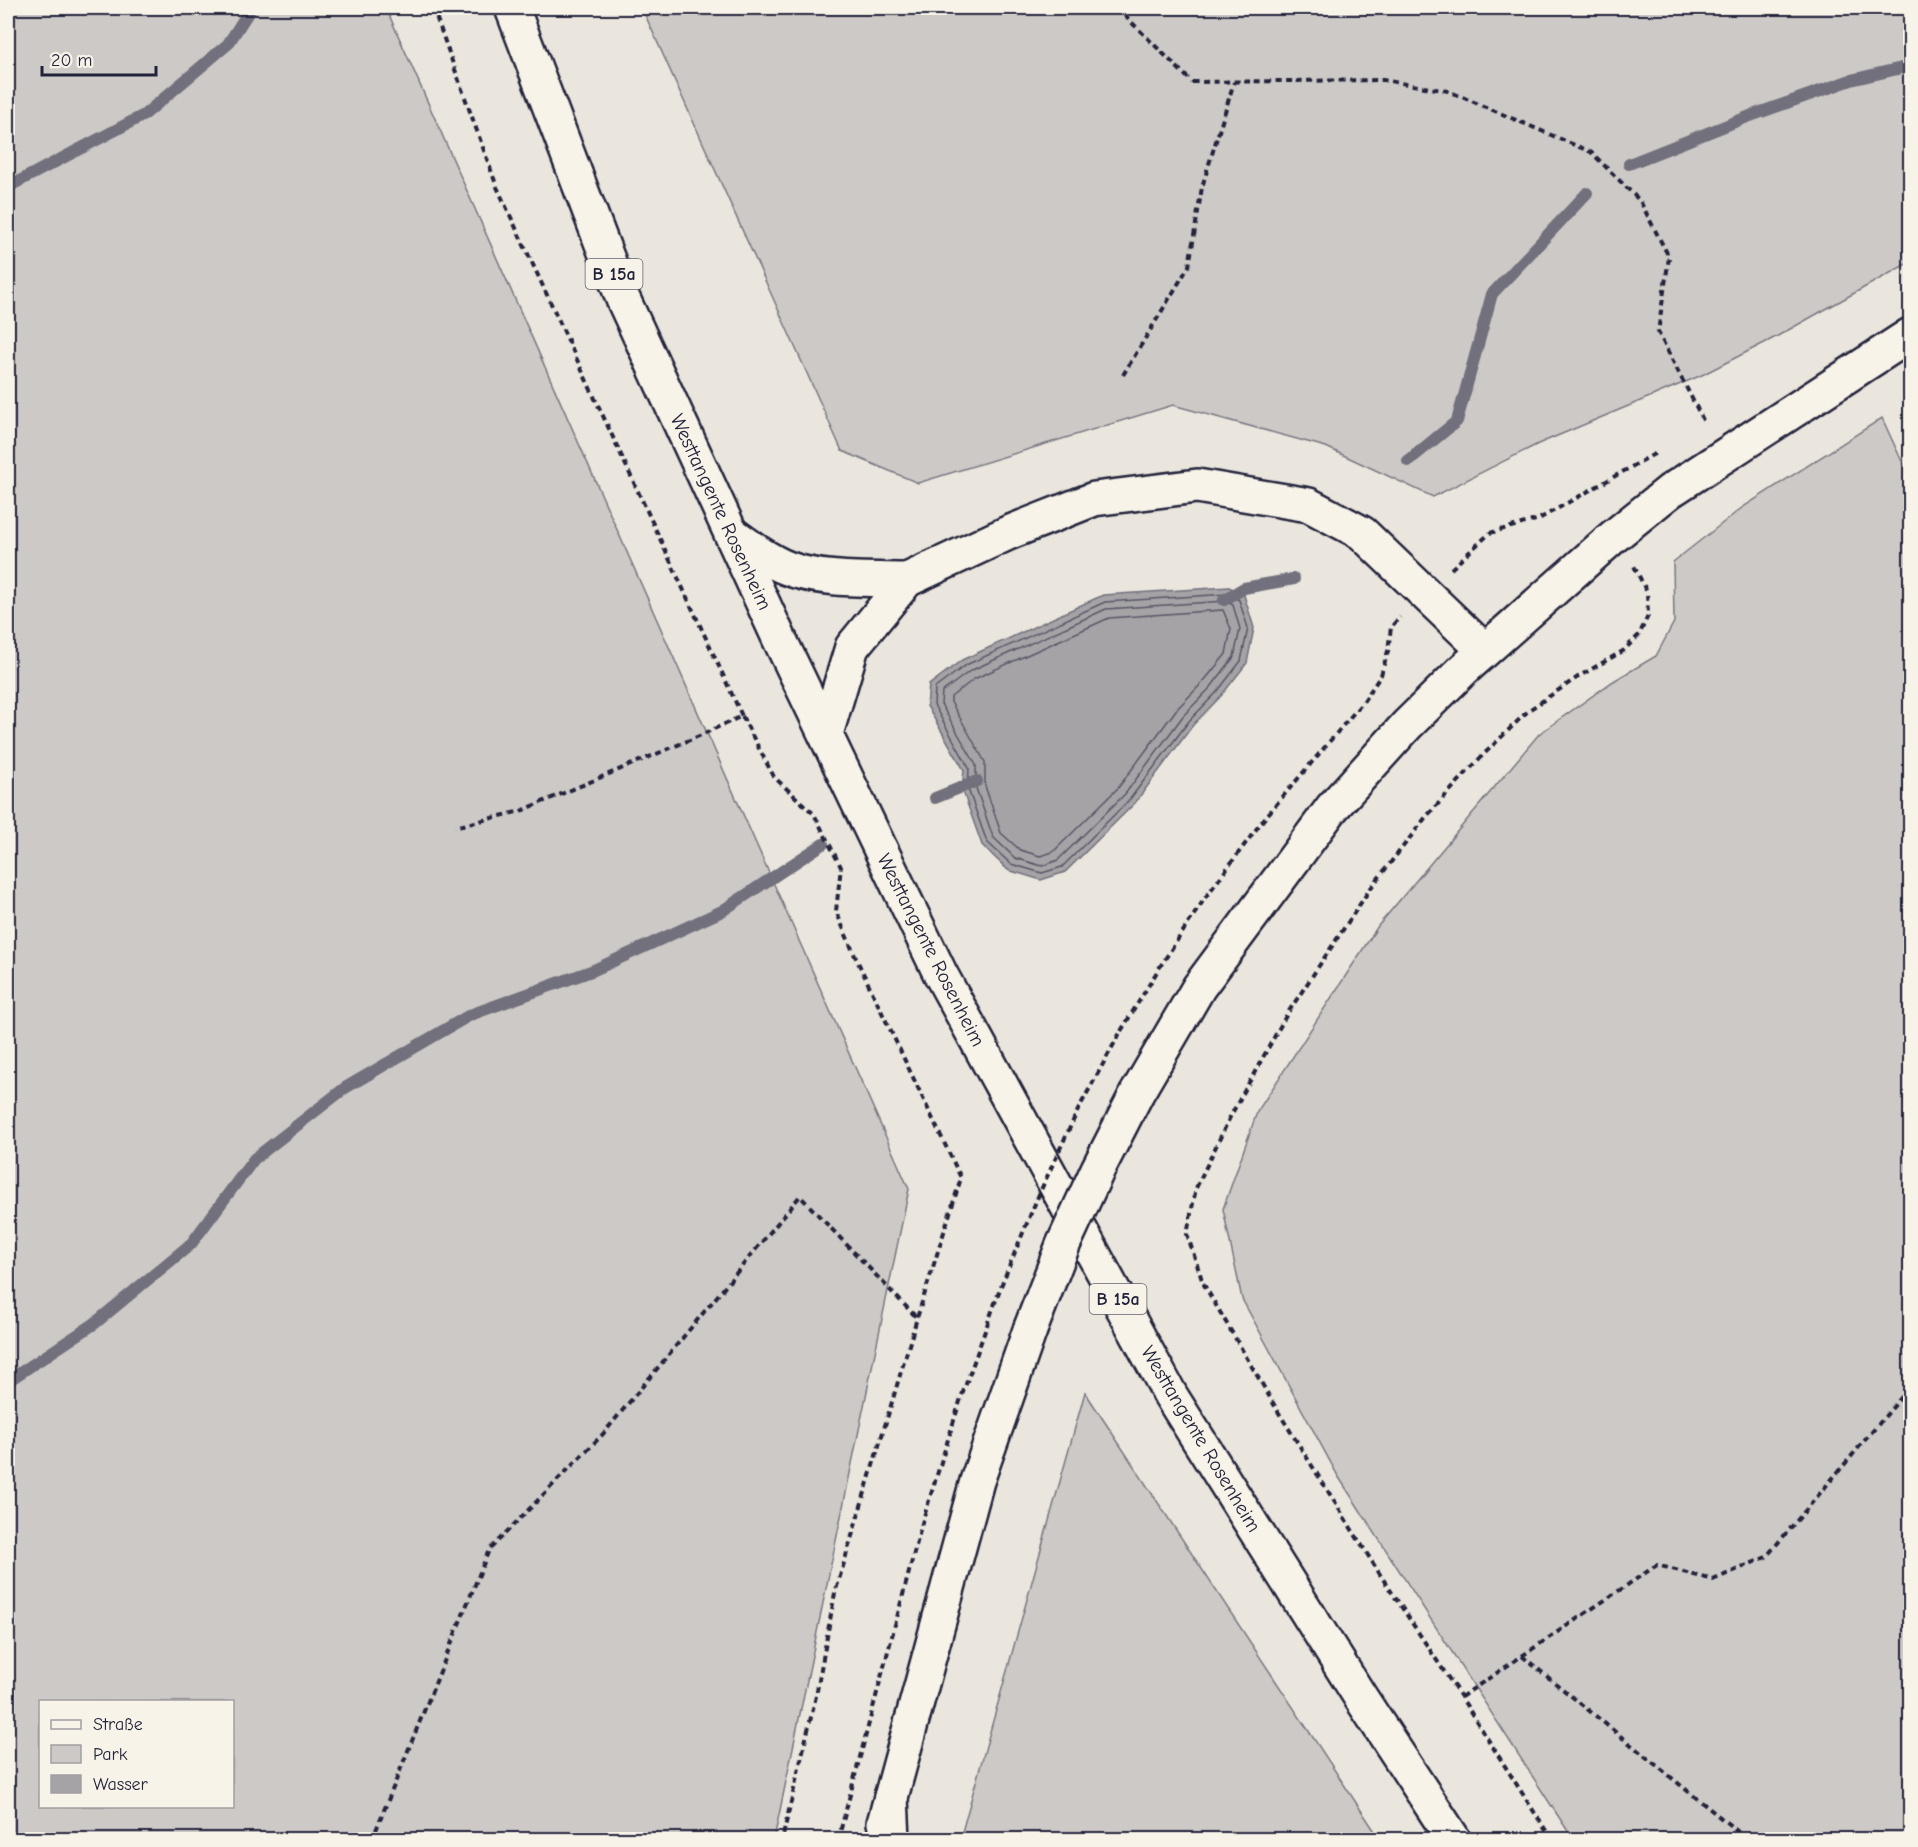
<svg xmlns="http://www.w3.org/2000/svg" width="1918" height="1847" viewBox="0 0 1918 1847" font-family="'Comic Neue',sans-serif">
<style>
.green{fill:#cdc9c6;stroke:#787680;stroke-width:1.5;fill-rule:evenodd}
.water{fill:#a6a3a6;stroke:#716f7b;stroke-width:1.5}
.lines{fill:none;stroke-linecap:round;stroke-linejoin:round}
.shore{stroke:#575666;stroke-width:1.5}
.stream{stroke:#716f7b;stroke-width:12}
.minor-casing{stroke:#22223b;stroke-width:38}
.highway-casing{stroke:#22223b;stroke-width:38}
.path{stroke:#22223b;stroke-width:4;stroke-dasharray:6 4.5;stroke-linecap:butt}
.minor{stroke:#f7f3e8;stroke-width:33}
.highway{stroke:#f7f3e8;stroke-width:33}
.minor-bridge-casing{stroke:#22223b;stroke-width:38;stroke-linecap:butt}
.path-bridge{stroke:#22223b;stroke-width:4;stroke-dasharray:6 4.5;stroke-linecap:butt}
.minor-bridge{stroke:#f7f3e8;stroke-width:33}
.labels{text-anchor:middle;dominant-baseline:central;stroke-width:4.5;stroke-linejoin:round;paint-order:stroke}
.shield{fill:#f7f3e8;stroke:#62616f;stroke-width:1.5}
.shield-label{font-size:18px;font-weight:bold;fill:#22223b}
.street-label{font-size:20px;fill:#22223b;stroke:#f7f3e8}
</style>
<rect width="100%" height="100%" fill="#eae6de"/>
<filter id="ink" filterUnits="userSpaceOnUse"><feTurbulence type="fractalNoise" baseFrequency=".0167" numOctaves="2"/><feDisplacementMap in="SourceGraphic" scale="12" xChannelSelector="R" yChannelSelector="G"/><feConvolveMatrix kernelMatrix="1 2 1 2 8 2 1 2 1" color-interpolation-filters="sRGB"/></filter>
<g filter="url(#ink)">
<g class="green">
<path d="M8 8H386L909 1189 774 1839H8ZM40 1702H232V1806H40Z"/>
<path d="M642 8H1910V262L1774 338 1702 375 1538 444 1433 497 1326 447 1173 405 918 483 842 451Z"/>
<path d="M1882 418 1910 479V1839H1573L1338 1476 1242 1299 1223 1209 1257 1112 1378 926 1539 734 1612 682 1656 656 1674 622 1673 562 1743 507Z"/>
<path d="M1085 1392 1380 1839H960Z"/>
</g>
<path class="water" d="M1229 587 1244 595 1254 628 1247 663 1221 696 1193 725 1135 803 1065 872 1041 880 1008 870 982 845 962 789 964 770 927 706 929 685 962 660 1103 595Z"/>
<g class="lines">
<g class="shore">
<path d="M1228 594 1239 600 1248 628 1241 661 1217 692 1189 721 1130 799 1062 867 1042 873 1011 864 987 842 968 789 969 768 934 705 935 688 966 665 1105 602Z"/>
<path d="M1226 601 1233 605 1240 629 1234 657 1211 687 1183 716 1125 794 1058 860 1042 866 1015 858 993 837 976 788V765L941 704 942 692 970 671 1106 609Z"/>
<path d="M1223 610 1231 629 1226 654 1204 681 1176 710 1118 788 1053 852 1040 856 1020 850 1001 833 985 786V762L951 702V697L974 679 1109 618Z"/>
</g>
<g class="stream">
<path d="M1629 164 1750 116 1851 80 1910 66"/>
<path d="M8 187 144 115 228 44 251 8"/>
<path d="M1408 461 1457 421 1492 294 1587 193"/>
<path d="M1224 600 1244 588 1294 579"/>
<path d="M935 798 977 781"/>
<path d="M8 1381 94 1324 191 1244 254 1159 345 1088 470 1015 594 970 722 911 823 844"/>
</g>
<defs>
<g id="minor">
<path d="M1137 1093 1199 987 1332 808 1407 725 1463 670 1613 537 1670 491 1910 335"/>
<path d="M884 1823 977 1481 1030 1330"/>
</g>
<g id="highway">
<path d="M512 8 623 299 779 638 940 973 1171 1396 1361 1698 1454 1840"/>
<path d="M731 533C749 546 767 560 787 568 819 581 872 579 907 580"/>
<path d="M826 734 852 647 907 580 1008 533 1094 499 1197 486 1309 505 1362 533 1484 650"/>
<path d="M891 1797 893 1840"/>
</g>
</defs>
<use href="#minor" class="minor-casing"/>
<use href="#highway" class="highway-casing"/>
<g class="path">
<path d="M433 8 497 187 742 716 699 736 521 811 455 827"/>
<path d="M1117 8 1192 82 1383 80 1448 91 1591 152 1640 201 1669 257 1658 332 1705 424"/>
<path d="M1123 375 1189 266 1202 187 1234 82"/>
<path d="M1451 569 1490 533 1539 519 1656 453"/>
<path d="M742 716 774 777 814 814 841 867 836 911 855 956 961 1178 917 1318 835 1593 816 1696 782 1840"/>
<path d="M1121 1031 1161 965 1205 898 1263 820 1363 702 1381 675 1388 651 1391 627 1400 617"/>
<path d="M1522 1656 1748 1840"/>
<path d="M1461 1697 1657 1565 1713 1580 1766 1557 1910 1387"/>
<path d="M372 1840 489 1550 603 1434 800 1196 917 1318"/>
<path d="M838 1840 922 1523 961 1398 1001 1286"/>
<path d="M1552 1840 1461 1697 1381 1576 1279 1413 1203 1283 1187 1234 1196 1188 1231 1115 1287 1014 1370 889 1426 817 1481 757 1529 710 1578 677 1623 651 1639 635 1648 616 1647 592 1634 566"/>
</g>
<use href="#minor" class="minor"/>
<use href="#highway" class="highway"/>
<defs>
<path id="minor-bridge" d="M1030 1330 1063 1245 1098 1169 1137 1093"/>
</defs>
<use href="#minor-bridge" class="minor-bridge-casing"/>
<path class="path-bridge" d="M1001 1286 1039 1194 1079 1108 1121 1031"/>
<use href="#minor-bridge" class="minor-bridge"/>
</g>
</g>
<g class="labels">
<g class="shield">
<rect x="585.5" y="259" width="57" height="30" rx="4.5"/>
<rect x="1089.5" y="1284" width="57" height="30" rx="4.5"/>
</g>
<g class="shield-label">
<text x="614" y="274">B 15a</text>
<text x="1118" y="1299">B 15a</text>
</g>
<g class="street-label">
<text transform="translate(721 512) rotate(65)">Westtangente Rosenheim</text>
<text transform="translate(931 950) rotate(63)">Westtangente Rosenheim</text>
<text transform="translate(1201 1439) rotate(59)">Westtangente Rosenheim</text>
</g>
</g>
<rect width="1918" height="1847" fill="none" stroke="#f7f3e8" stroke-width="30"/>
<rect x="15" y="15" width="1888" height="1817" fill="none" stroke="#22223b" stroke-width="2" filter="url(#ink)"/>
<rect x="39" y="1700" width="195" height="108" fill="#f7f3e8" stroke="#a29fa3" stroke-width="1.5"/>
<rect x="51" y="1720" width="30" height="9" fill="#f7f3e8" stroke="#a29fa3" stroke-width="1.5"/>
<text x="93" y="1730" font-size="18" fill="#22223b">Straße</text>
<rect x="51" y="1745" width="30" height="18" fill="#cdc9c6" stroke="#a29fa3" stroke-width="1.5"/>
<text x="93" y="1760" font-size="18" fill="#22223b">Park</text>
<rect x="51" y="1775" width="30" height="18" fill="#a6a3a6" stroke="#a29fa3" stroke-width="1.5"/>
<text x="93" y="1790" font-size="18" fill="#22223b">Wasser</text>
<path d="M42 66v9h114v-9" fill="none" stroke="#22223b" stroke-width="3"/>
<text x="51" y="66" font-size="18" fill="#22223b" stroke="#f7f3e8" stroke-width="4.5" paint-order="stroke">20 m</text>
</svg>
